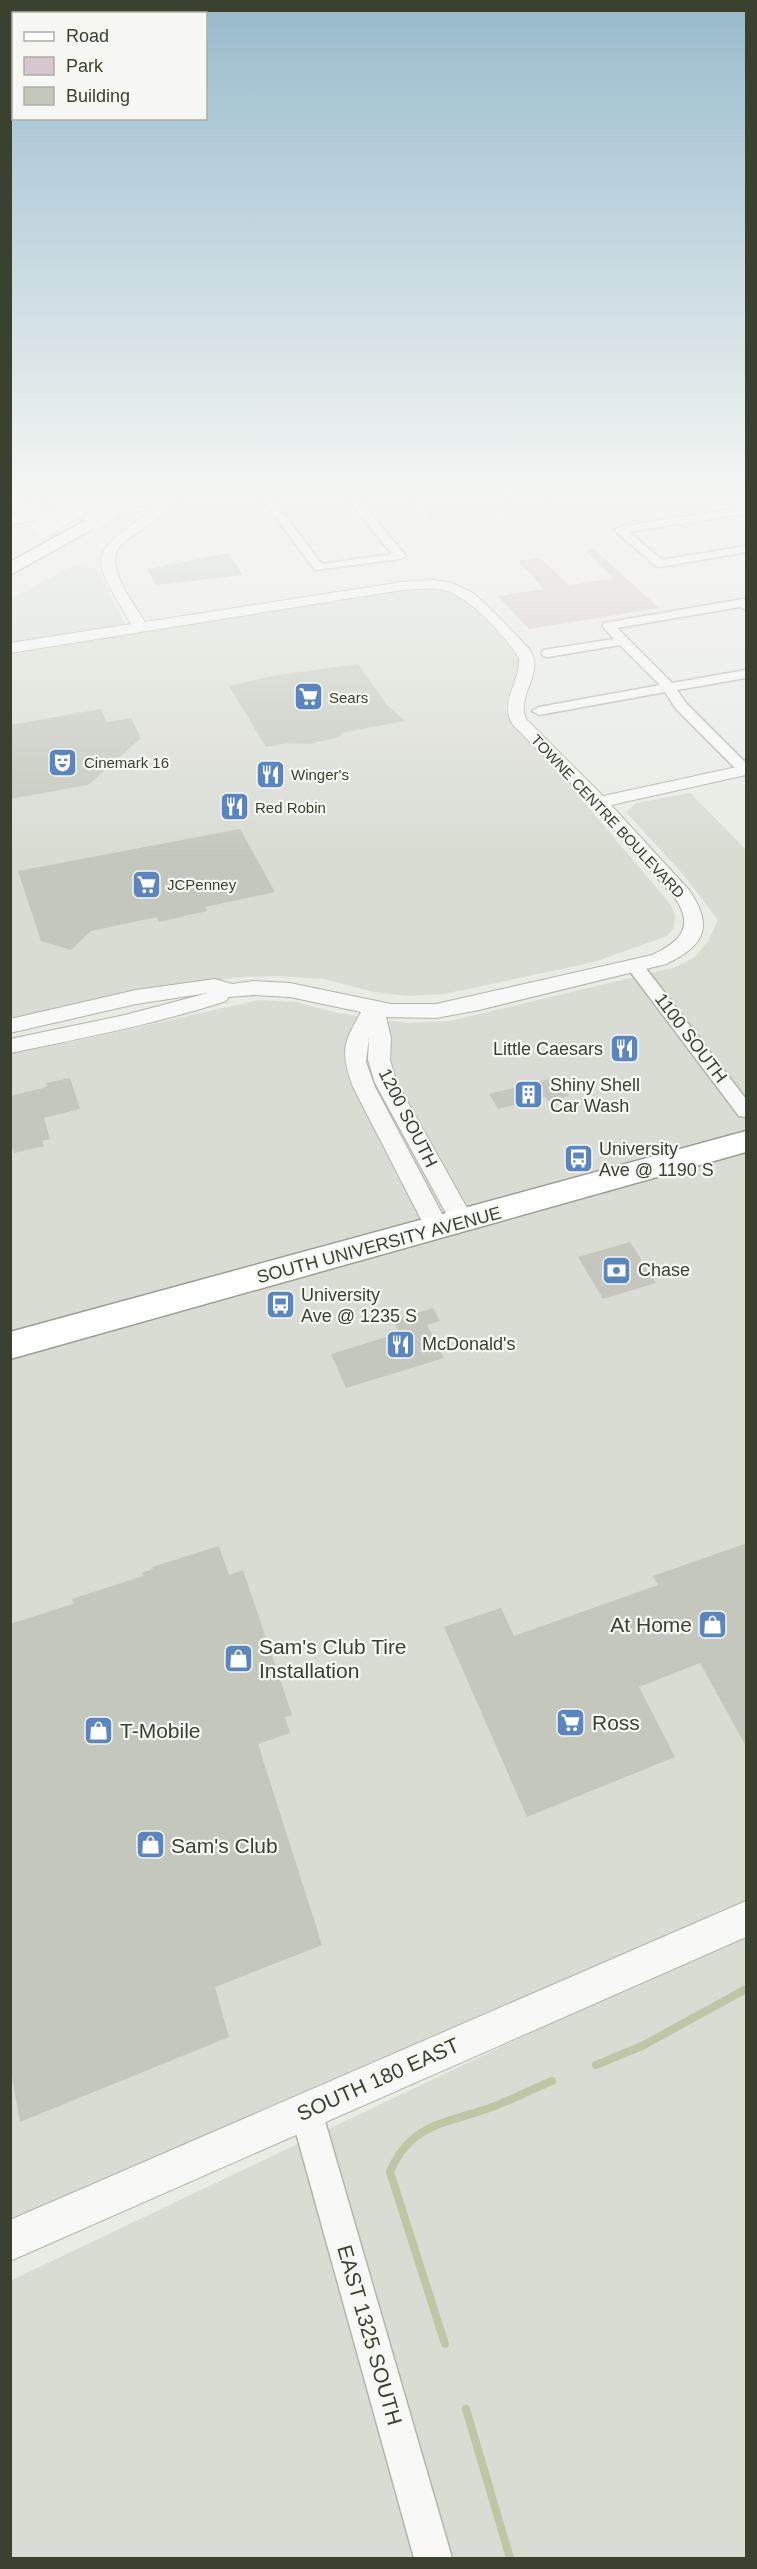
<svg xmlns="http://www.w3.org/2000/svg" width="757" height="2569" viewBox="0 0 757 2569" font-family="Arial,sans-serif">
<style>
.built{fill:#d9dcd3}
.green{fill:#d4c7ce}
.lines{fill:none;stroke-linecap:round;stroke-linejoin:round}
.stream{stroke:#bec6a4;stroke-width:8}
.building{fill:#c3c7bc}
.minor-casing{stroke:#b1b5aa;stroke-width:3}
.tertiary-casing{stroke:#b1b5aa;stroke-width:2}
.secondary-casing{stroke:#b1b5aa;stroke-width:3}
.trunk-casing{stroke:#9aa08e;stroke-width:3}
.motorway-casing{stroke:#9aa08e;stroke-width:3}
.minor{fill:#f8f9f7;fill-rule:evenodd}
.tertiary{fill:#f8f9f7;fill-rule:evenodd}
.secondary{fill:#fff;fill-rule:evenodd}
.trunk{fill:#fff;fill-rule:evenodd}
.motorway{fill:#fff;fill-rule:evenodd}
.motorway-bridge-casing{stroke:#9aa08e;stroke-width:21;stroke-linecap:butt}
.motorway-bridge{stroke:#fff;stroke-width:20}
.labels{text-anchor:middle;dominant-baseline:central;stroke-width:4.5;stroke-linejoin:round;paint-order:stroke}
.far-poi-label{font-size:15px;fill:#3a412e;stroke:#f7f8f4;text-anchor:start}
.far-street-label{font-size:15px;fill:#3a412e;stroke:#f7f8f4}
.street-label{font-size:18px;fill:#3a412e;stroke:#f7f8f4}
.poi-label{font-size:18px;fill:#3a412e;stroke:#f7f8f4;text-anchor:start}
.near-poi-label{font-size:21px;fill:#3a412e;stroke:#f7f8f4;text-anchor:start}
.near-street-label{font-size:21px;fill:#3a412e;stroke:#f7f8f4}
</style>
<rect width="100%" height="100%" fill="#e9ebe5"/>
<g class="built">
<path d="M70 567 95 568 130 633 407 589H435L458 595 469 603 504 640 519 662 505 707 511 722 556 769 671 905 675 915 674 928 667 936 594 962 444 994 407 996 373 992 325 979 276 976 242 977 168 987 11 1018V599Z"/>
<path d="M690 793 746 850V1919L11 2242 10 1049 72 1042 259 1000 296 1002 337 1013 407 1023 450 1021 676 967 695 957 708 941 718 920 683 874 626 812 636 803Z"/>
<path d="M746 1930V2558H11L10 2281Z"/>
</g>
<g class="green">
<path d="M408 496H522L537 510 434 524Z"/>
<path d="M594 549 659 608 529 629 498 596 544 589 518 561 540 558 569 585 614 578 585 551Z"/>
</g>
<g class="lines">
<g class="stream">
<path d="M596 2065 642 2046 746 1989"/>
<path d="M445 2344 390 2172C411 2122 447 2124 492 2107 512 2100 532 2089 552 2081"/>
<path d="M466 2409 510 2558"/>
</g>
</g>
<g class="building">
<path d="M421 496H550L551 504 436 522 415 500 423 498Z"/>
<path d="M228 553 243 575 156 585 147 569Z"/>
<path d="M358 664 387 705 405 721 344 732 339 737 309 744 287 743 266 747 229 686 272 676Z"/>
<path d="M101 709 107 722 131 718 141 738 88 785 10 799V725Z"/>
<path d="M240 829 275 892 205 907 207 911 159 922 157 917 91 931 71 950 41 941 18 871Z"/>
<path d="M556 1077 569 1096 548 1101 545 1097 498 1109 489 1094Z"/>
<path d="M70 1078 80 1109 44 1118 50 1139 42 1141 44 1146 14 1153 10 1141V1096L43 1088 47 1086 46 1083Z"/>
<path d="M630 1242 656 1283 603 1299 578 1257Z"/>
<path d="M433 1308 440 1321 427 1325 444 1358 346 1388 331 1354 399 1333 393 1320Z"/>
<path d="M747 1543V1748L700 1663 639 1687 675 1757 527 1817 444 1627 501 1608 514 1636 658 1585 653 1576Z"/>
<path d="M219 1546 229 1575 243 1570 292 1715 285 1717 290 1733 258 1744 322 1945 215 1987 229 2037 20 2122 10 2066V1624L73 1604 72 1599 143 1576 142 1573 153 1569 152 1567Z"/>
</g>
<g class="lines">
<defs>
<g id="minor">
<path d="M35 496H47L35 507 34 518H26L24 506Z"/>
<path d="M260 496H270L322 564 392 554 345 496H356L406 556 400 559 315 570Z"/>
<path d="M746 507V513L629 532 662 560 746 546V552L660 567 656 566 614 530 620 527Z"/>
<path d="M743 599 746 600V610L740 607 617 628 672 683 746 670V678L677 690 686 703 746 763V775L741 774 676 709 665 692 539 715 532 711 539 707 660 685 620 645 548 657 543 656 542 653 543 650 614 639 602 626 604 623Z"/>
<path d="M635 961 641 962 746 1099V1117L739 1116 629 970 627 966 629 962Z"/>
<path d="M306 2095 317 2100 322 2111 452 2558H414L290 2111 295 2100Z"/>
</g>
<g id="tertiary">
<path d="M153 496H163L168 505 164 512C153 525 135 532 123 543 100 563 134 603 145 622L402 582 434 580 452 583 473 593 493 611 530 650C545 673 516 695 526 719L603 796 746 765V775L611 805 689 890C714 926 705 946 666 964L479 1010 436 1018 386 1017 391 1038 390 1060 397 1083 475 1222 472 1228 463 1231 454 1228 375 1083 368 1060 369 1037 366 1062 375 1087 450 1229 447 1235 438 1238 429 1235 353 1087C340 1051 343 1044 361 1012L290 997 253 995 229 997 226 1001C156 1024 83 1038 10 1053V1039L125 1015 208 993 136 1004 10 1033V1019L136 990 215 979 232 984 253 981 290 983 391 1004H436L652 955C680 942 695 927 675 898L593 806 513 725C498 701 521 682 519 658 505 636 469 596 444 590 430 587 416 589 402 590L10 653V643L131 624C92 555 84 558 152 510L154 505 151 498Z"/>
<path d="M729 496H742L746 499V510L741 509Z"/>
<path d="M746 1901V1937L10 2261V2220Z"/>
</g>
<path id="secondary" d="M145 496H185L177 501 10 524V514Z"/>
<path id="trunk" d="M746 1131V1152L10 1359V1332Z"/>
<path id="motorway" d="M95 515 101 516 104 520 101 524 10 575V562Z"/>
</defs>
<use href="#minor" class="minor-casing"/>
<use href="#tertiary" class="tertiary-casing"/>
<use href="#secondary" class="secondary-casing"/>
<use href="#trunk" class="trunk-casing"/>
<use href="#motorway" class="motorway-casing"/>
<use href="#minor" class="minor"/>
<use href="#tertiary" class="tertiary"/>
<use href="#secondary" class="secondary"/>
<use href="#trunk" class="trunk"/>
<use href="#motorway" class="motorway"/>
<defs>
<g id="motorway-bridge">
<path d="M95 520 133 496"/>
<path d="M44 527 92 498"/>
</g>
</defs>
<use href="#motorway-bridge" class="motorway-bridge-casing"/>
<use href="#motorway-bridge" class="motorway-bridge"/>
</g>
<linearGradient id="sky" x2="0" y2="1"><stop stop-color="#97bbcd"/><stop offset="0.58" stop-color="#f5f6f3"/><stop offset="1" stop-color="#f5f6f3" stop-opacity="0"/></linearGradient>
<rect width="757" height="855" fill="url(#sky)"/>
<defs>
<symbol id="supermarket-square" viewBox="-11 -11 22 22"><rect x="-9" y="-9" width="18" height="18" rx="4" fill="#5985c0" stroke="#f7f8f4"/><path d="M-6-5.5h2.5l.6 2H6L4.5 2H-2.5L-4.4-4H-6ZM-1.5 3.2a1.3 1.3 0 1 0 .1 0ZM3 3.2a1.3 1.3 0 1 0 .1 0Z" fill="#fff"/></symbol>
<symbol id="theatre-square" viewBox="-11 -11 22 22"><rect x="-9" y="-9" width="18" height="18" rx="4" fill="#5985c0" stroke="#f7f8f4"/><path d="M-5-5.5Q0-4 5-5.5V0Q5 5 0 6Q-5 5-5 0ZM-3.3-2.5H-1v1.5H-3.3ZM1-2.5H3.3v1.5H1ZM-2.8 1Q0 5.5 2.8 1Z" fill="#fff"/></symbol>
<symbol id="restaurant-square" viewBox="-11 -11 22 22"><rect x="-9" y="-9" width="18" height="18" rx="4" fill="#5985c0" stroke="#f7f8f4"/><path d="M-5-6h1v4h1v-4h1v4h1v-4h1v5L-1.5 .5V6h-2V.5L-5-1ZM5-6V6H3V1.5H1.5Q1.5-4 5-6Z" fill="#fff"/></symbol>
<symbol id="building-square" viewBox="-11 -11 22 22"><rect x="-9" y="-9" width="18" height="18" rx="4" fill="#5985c0" stroke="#f7f8f4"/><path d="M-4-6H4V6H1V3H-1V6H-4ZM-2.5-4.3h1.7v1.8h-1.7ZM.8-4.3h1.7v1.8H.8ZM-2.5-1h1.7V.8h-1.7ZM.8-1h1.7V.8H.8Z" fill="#fff"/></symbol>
<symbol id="bus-square" viewBox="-11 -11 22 22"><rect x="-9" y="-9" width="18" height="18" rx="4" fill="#5985c0" stroke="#f7f8f4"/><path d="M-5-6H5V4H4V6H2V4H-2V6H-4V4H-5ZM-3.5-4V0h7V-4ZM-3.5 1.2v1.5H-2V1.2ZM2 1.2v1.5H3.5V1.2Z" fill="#fff"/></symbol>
<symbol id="bank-square" viewBox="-11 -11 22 22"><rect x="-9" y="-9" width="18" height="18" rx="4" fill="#5985c0" stroke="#f7f8f4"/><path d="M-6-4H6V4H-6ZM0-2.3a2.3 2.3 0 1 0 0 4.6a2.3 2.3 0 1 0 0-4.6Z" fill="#fff"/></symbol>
<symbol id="shop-square" viewBox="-11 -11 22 22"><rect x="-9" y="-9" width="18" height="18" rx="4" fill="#5985c0" stroke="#f7f8f4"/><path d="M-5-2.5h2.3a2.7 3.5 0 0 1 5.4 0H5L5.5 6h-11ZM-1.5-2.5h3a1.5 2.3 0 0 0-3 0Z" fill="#fff"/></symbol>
</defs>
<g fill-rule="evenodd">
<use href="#supermarket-square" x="292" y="680" width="33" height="33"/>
<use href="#theatre-square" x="46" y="746" width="33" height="33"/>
<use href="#restaurant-square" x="254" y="758" width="33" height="33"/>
<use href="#restaurant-square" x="218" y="790" width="33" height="33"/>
<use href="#supermarket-square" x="130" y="868" width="33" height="33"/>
<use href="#restaurant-square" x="608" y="1032" width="33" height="33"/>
<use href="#building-square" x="512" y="1078" width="33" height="33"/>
<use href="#bus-square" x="562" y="1142" width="33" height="33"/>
<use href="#bank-square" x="600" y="1254" width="33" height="33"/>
<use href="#bus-square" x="264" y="1288" width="33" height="33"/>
<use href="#restaurant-square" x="384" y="1328" width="33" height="33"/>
<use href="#shop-square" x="696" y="1608" width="33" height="33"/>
<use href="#shop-square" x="222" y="1642" width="33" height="33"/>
<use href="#supermarket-square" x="554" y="1706" width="33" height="33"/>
<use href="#shop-square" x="82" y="1714" width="33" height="33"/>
<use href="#shop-square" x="134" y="1828" width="33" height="33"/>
</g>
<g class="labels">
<g class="far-poi-label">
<text x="329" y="697">Sears</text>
<text x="84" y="762">Cinemark 16</text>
<text x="291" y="774">Winger's</text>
<text x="255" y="807">Red Robin</text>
<text x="167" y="884">JCPenney</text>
</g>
<g class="far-street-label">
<text transform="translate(608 816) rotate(47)">TOWNE CENTRE BOULEVARD</text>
</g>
<g class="street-label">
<text transform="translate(691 1038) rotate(53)">1100 SOUTH</text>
<text transform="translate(408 1118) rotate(63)">1200 SOUTH</text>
<text transform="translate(379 1245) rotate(-15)">SOUTH UNIVERSITY AVENUE</text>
</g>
<g class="poi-label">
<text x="603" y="1049" text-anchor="end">Little Caesars</text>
<text x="550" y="1085">Shiny Shell<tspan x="550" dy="21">Car Wash</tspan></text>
<text x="599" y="1149">University<tspan x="599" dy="21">Ave @ 1190 S</tspan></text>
<text x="638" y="1270">Chase</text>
<text x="301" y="1295">University<tspan x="301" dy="21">Ave @ 1235 S</tspan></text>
<text x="422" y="1344">McDonald's</text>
</g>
<g class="near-poi-label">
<text x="692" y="1624" text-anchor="end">At Home</text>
<text x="259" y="1646">Sam's Club Tire<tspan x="259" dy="24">Installation</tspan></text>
<text x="592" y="1722">Ross</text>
<text x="120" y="1730">T-Mobile</text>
<text x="171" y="1845">Sam's Club</text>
</g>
<g class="near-street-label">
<text transform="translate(378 2079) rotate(-24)">SOUTH 180 EAST</text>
<text transform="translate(370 2335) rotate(74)">EAST 1325 SOUTH</text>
</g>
</g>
<rect width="757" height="2569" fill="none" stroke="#3a412e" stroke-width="24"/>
<rect x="12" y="12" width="195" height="108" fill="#f7f8f4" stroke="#abafa5" stroke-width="1.5"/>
<rect x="24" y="32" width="30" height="9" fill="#ffffff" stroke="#abafa5" stroke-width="1.5"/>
<text x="66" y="42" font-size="18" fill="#3a412e">Road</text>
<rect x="24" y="57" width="30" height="18" fill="#d4c7ce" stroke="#abafa5" stroke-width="1.5"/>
<text x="66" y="72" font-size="18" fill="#3a412e">Park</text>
<rect x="24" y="87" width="30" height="18" fill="#c3c7bc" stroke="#abafa5" stroke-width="1.5"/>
<text x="66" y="102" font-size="18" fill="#3a412e">Building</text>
</svg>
